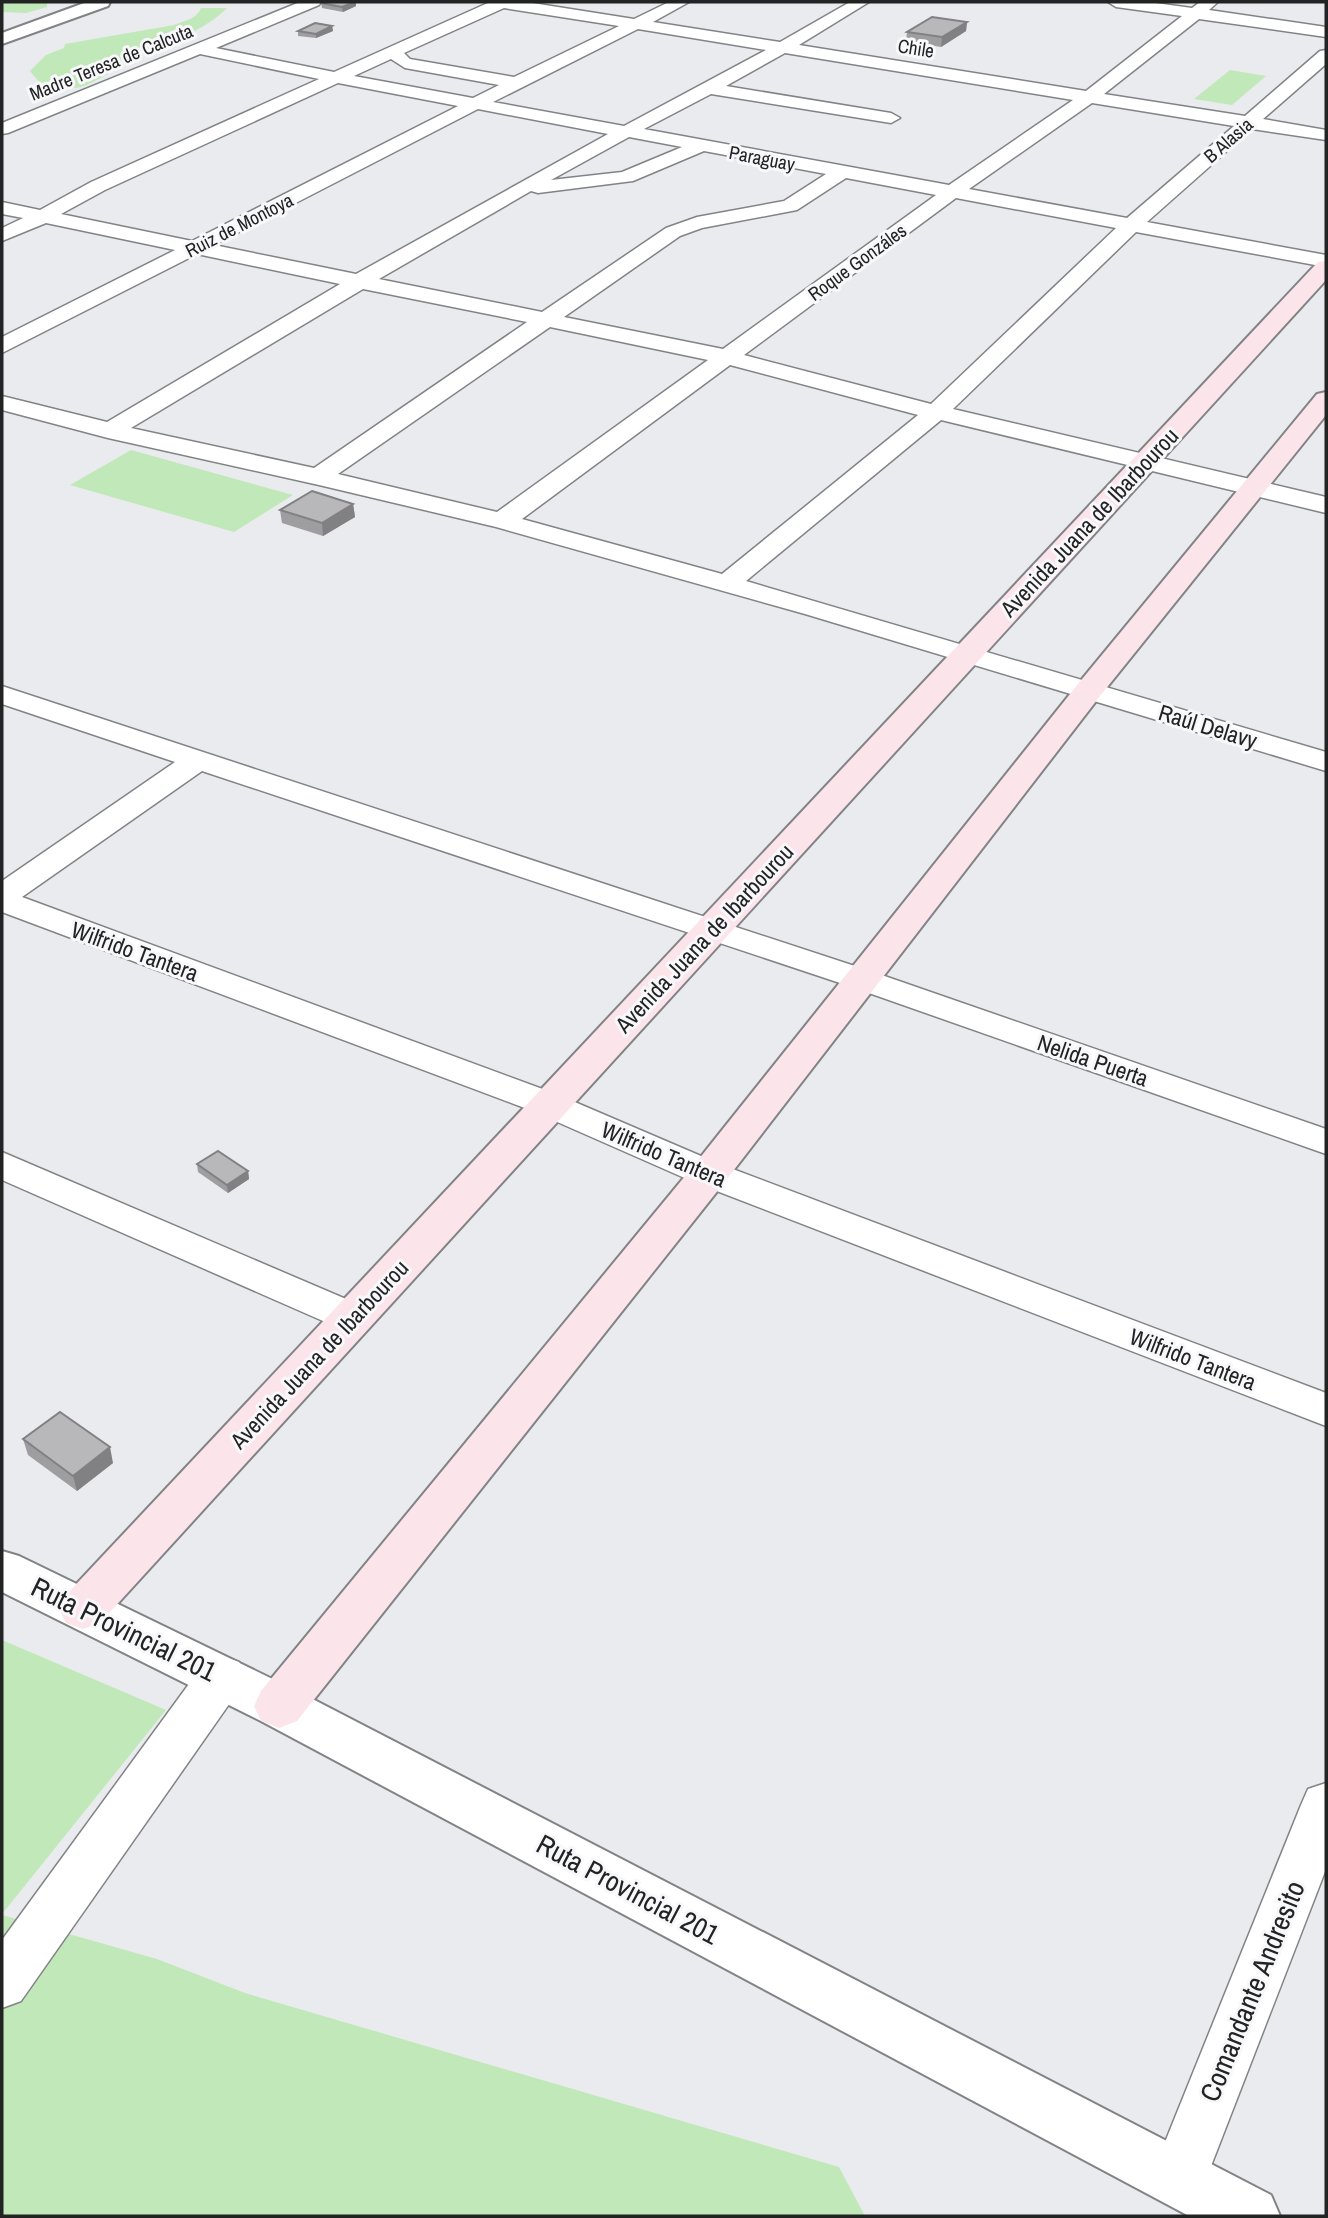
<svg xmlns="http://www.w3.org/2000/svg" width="1328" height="2218" viewBox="0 0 1328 2218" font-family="'Archivo Narrow',sans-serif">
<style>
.green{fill:#c1e8b9}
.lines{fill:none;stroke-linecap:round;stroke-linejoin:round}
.minor-casing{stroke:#828385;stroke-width:3}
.tertiary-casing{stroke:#828385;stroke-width:4}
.secondary-casing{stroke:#828385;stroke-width:4}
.minor{fill:#fff;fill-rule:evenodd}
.tertiary{fill:#fff;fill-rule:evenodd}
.secondary{fill:#fce4eb;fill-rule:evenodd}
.wall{fill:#9e9da0}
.shaded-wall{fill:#818082}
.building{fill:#b8b7ba;stroke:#818082;stroke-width:2}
.labels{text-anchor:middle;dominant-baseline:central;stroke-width:6;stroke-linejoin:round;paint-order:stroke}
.far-street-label{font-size:19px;fill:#222323;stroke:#f8f8fb}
.street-label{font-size:23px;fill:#222323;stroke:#f8f8fb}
.near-street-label{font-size:28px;fill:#222323;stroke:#f8f8fb}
</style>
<rect width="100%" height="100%" fill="#eaebee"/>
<g class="green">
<path d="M2 2H47V7L26 13 2 12Z"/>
<path d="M201 8H227C204 31 172 41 142 55 123 64 104 78 84 86 75 89 66 89 57 87L63 82 40 83 30 71 46 55 64 48 65 44 174 25C184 21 197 19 201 8Z"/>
<path d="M1230 70 1266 76 1232 105 1194 99Z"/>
<path d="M131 450 293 495 234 532 70 485Z"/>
<path d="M2 1640 166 1710 2 1914Z"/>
<path d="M2 1915 157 1959 245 1993 839 2167 865 2216H2Z"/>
</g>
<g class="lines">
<defs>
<g id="minor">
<path d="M300 2H321L319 5 216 48 334 72 490 2H526L634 19 669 2H689L653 22 780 42 850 2H869L799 45 1086 91 1182 16 1116 7 1108 2H1148L1192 8 1200 2H1218L1209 10 1326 27V37L1199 19 1104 94 1245 116 1320 51 1326 50V64L1263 119 1326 130V140L1252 129 1147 222 1326 255V267L1136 232 953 409 1326 497V513L941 420 746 581 1326 752V771L805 614 496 527 319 485 108 438 2 410V396L107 422 340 284 197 254 2 353V337L175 250 46 223 2 241V228L23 218 2 214V202L40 210 91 182 319 79 200 54 8 133 2 134V123ZM504 8 619 26 514 77 410 59 404 53ZM638 29 766 50 624 126 493 102ZM785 53 1073 100 949 185 644 129 711 94 891 123 900 118 891 113 726 86ZM391 59 405 68 499 85 473 98 354 76ZM338 83 458 106 192 241 61 214 105 190ZM1092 103 1234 126 1127 218 969 189ZM478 109 608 134 356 274 214 245ZM629 137 682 147 622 172 551 180ZM704 151 826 174 784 201 697 217 666 228 542 312 379 279 531 191 538 193 633 181ZM846 178 936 195 723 349 564 317 680 236 702 228 797 210ZM956 198 1116 228 931 404 744 355ZM363 289 527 322 314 468 131 428ZM550 327 708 360 497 512 338 474ZM730 365 918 415 722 574 522 519Z"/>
<path d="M2 686 873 972 1326 1129V1154L849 986 202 771 22 897 556 1094 722 1165 1326 1393V1426L696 1183 530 1110 2 912V881L175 762 2 704Z"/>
<path d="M2 1152 367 1308 373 1318 367 1328 353 1333 339 1328 2 1180Z"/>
<path d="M222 1656 239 1662 246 1676 239 1690 21 2001 2 2008V1940L205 1662Z"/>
<path d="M1326 1783V1869L1199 2197 1179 2205 1159 2197 1151 2177 1301 1805 1308 1789Z"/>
</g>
<g id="tertiary">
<path d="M87 2H110L108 6 2 44V33Z"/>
<path d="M2 1551 19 1556 297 1691 1271 2195 1280 2216H1189L261 1721 2 1592Z"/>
</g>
<g id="secondary">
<path d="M1326 261V280L100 1623 83 1629 66 1623 59 1609 66 1595 1318 262Z"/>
<path d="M1326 392V415L1100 696 723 1184 297 1721 279 1728 261 1721 254 1706 261 1691 695 1164 1078 684 1317 394Z"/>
</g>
</defs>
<use href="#minor" class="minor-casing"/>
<use href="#tertiary" class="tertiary-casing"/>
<use href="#secondary" class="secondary-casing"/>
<use href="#minor" class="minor"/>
<use href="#tertiary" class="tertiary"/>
<use href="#secondary" class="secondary"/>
</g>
<g class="wall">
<path d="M321 3 356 6 343 12 322 8Z"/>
<path d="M967 22 966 31 941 47 906 41 907 32Z"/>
<path d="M332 26 333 31 316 38 298 36V31Z"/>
<path d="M353 504 355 517 323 536 282 523 280 510Z"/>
<path d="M197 1164 248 1171 249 1179 228 1193 198 1172Z"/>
<path d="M23 1439 113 1463 77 1491 28 1455Z"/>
</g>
<g class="shaded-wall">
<path d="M356 2V6L343 12 342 7Z"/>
<path d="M967 22 966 31 941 47 942 37Z"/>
<path d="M332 26 333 31 316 38V34Z"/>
<path d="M353 504 355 517 323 536 322 523Z"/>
<path d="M248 1171 249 1179 228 1193 227 1185Z"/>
<path d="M110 1447 113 1463 77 1491 73 1476Z"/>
</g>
<g class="building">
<path d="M325 2H355L342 7 321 3Z"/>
<path d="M932 17 967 22 942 37 907 32Z"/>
<path d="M315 23 332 26 316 34 298 31Z"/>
<path d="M312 491 353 504 322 523 280 510Z"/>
<path d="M218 1151 248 1171 227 1185 197 1164Z"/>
<path d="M60 1412 110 1447 73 1476 23 1439Z"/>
</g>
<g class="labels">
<g class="far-street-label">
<text transform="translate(916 48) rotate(9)">Chile</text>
<text transform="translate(111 62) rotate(-22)">Madre Teresa de Calcuta</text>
<text transform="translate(1228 140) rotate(-41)">B Alasia</text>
<text transform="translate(762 158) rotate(11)">Paraguay</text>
<text transform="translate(239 225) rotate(-27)">Ruiz de Montoya</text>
<text transform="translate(857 262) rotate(-36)">Roque Gonzáles</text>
</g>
<g class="street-label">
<text transform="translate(1089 522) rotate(-47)">Avenida Juana de Ibarbourou</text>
<text transform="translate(1208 726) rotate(17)">Raúl Delavy</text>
<text transform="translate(704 938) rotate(-47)">Avenida Juana de Ibarbourou</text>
<text transform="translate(135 951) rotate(20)">Wilfrido Tantera</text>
<text transform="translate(1093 1060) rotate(19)">Nelida Puerta</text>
<text transform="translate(664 1154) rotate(23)">Wilfrido Tantera</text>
<text transform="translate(319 1354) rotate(-47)">Avenida Juana de Ibarbourou</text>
<text transform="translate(1193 1359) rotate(21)">Wilfrido Tantera</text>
</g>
<g class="near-street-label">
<text transform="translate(124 1629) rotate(26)">Ruta Provincial 201</text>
<text transform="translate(628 1889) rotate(28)">Ruta Provincial 201</text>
<text transform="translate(1252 1991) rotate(-68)">Comandante Andresito</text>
</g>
</g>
<rect width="1328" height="2218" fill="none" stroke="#222323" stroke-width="7"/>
</svg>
